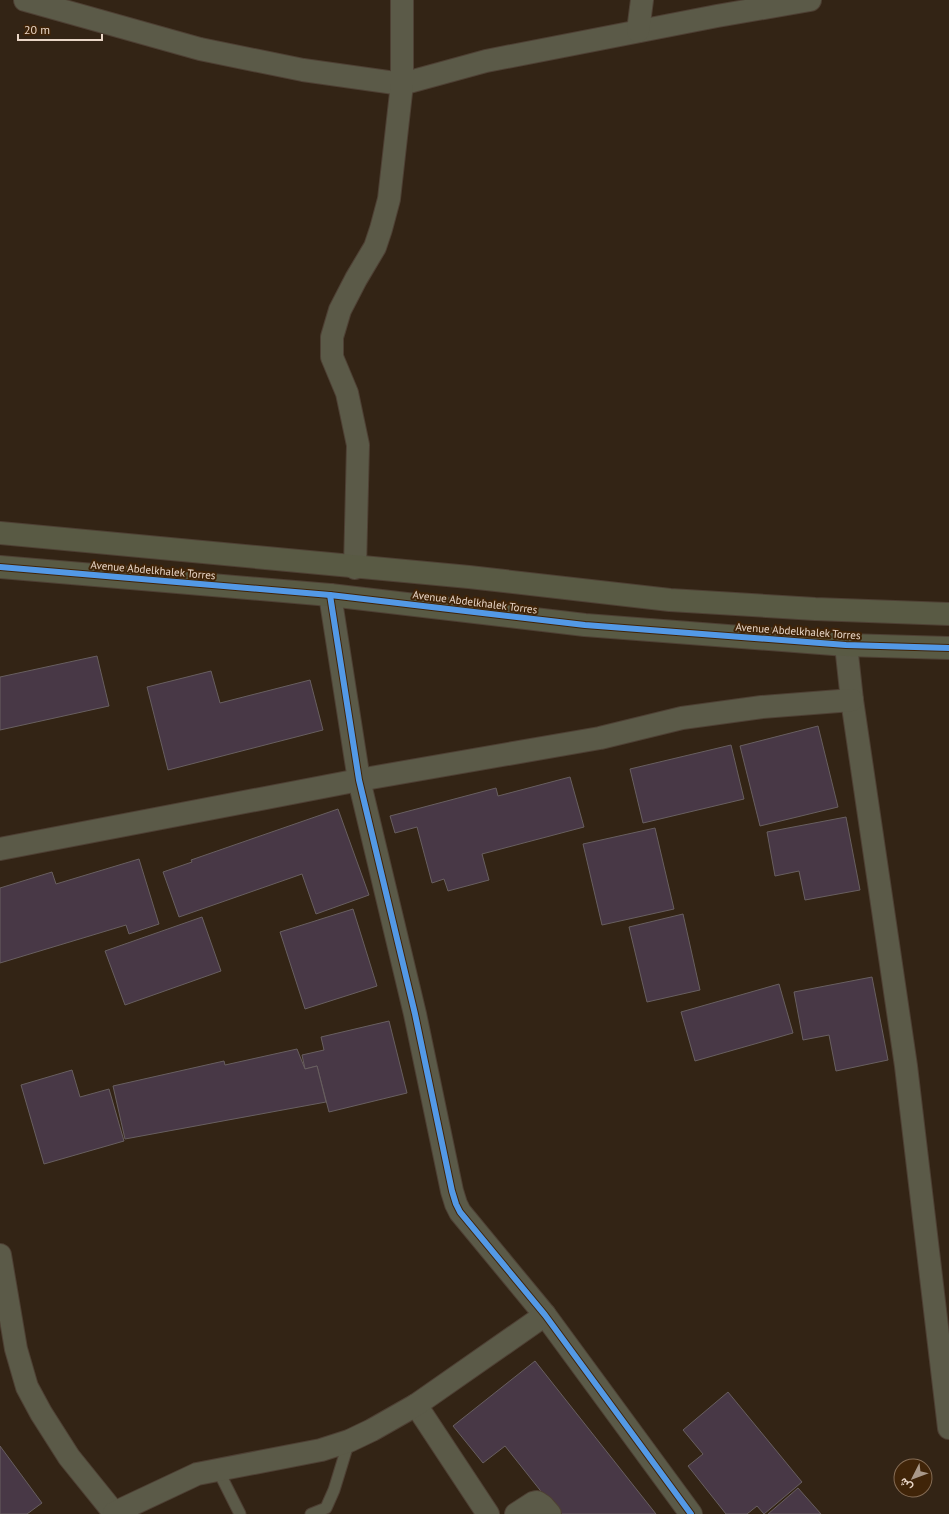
<svg xmlns="http://www.w3.org/2000/svg" width="949" height="1514" viewBox="0 0 949 1514" font-family="'PT Sans',Vazirmatn,sans-serif">
<style>
.building{fill:#483846;stroke:#685f60}
.lines{fill:none;stroke-linecap:round;stroke-linejoin:round}
.lane-casing{stroke:#4e4034;stroke-width:13}
.street-casing{stroke:#4e4034;stroke-width:24}
.secondary-casing{stroke:#4e4034;stroke-width:24}
.lane{stroke:#5b5a48;stroke-width:11}
.street{stroke:#5b5a48;stroke-width:22}
.secondary{stroke:#595a44;stroke-width:22}
.cycleway-casing{stroke:#402408;stroke-width:8}
.cycleway{stroke:#5399e6;stroke-width:6}
.labels{text-anchor:middle;dominant-baseline:central;stroke-width:4;stroke-linejoin:round;paint-order:stroke}
.street-label{font-size:11px;fill:#e9d6c7;stroke:#402408}
</style>
<rect width="100%" height="100%" fill="#332415"/>
<g class="building">
<path d="M97 656 109 706 0 730V677Z"/>
<path d="M211 671 220 703 310 680 323 730 168 770 147 687Z"/>
<path d="M818 726 838 807 760 826 740 746Z"/>
<path d="M731 745 744 799 643 823 630 769Z"/>
<path d="M570 777 584 827 482 854 489 880 448 891 444 879 432 883 417 827 395 833 390 816 496 788 498 796Z"/>
<path d="M338 809 369 895 316 914 302 874 179 917 163 872 192 862 191 860Z"/>
<path d="M846 817 860 890 805 900 799 871 775 876 767 832Z"/>
<path d="M655 828 674 909 602 925 583 844Z"/>
<path d="M139 859 159 924 129 934 126 925 0 963V888L52 872 56 884Z"/>
<path d="M353 909 377 986 305 1009 280 932Z"/>
<path d="M683 914 700 990 647 1002 629 927Z"/>
<path d="M202 917 221 971 125 1005 105 951Z"/>
<path d="M872 977 888 1060 836 1071 829 1035 803 1040 794 992Z"/>
<path d="M779 984 793 1033 695 1061 681 1012Z"/>
<path d="M389 1021 407 1093 329 1112 317 1066 305 1069 302 1055 324 1050 321 1037Z"/>
<path d="M297 1049 305 1069 317 1066 326 1102 125 1139 113 1086 224 1061 225 1065Z"/>
<path d="M72 1070 80 1097 109 1089 124 1141 44 1164 21 1085Z"/>
<path d="M535 1361 656 1514H559L505 1446 483 1463 453 1426Z"/>
<path d="M728 1392 802 1482 764 1514 757 1506 747 1514H726L688 1466 703 1454 683 1430Z"/>
<path d="M0 1446 42 1503 27 1514H0Z"/>
<path d="M798 1488 821 1514H768Z"/>
</g>
<g class="lines">
<defs>
<g id="lane">
<path d="M218 1470 240 1514"/>
<path d="M311 1514 326 1508 334 1490 349 1441"/>
</g>
<g id="street">
<path d="M25 0 200 49 303 70 402 84 486 61 717 16 810 0"/>
<path d="M638 31 642 0"/>
<path d="M355 568 358 445 347 393 332 357V337L340 310 356 279 375 247 381 229 389 199 402 84V0"/>
<path d="M330 595 359 780 415 1014 452 1191 456 1204 460 1212 545 1315 691 1514"/>
<path d="M846 645 852 700 906 1066 949 1428"/>
<path d="M0 849 359 780 600 738 682 718 762 707 852 700"/>
<path d="M0 1255 16 1349 27 1387 41 1413 69 1457 115 1514"/>
<path d="M416 1405 488 1514"/>
<path d="M114 1513 197 1474 321 1450 349 1441 372 1430 416 1405 545 1315"/>
<path d="M516 1514 533 1503 537 1502 543 1506 550 1514"/>
</g>
<g id="secondary">
<path d="M0 533 469 577 670 600 815 609 949 614"/>
<path d="M0 567 330 595 585 625 846 645 949 648"/>
</g>
</defs>
<use href="#lane" class="lane-casing"/>
<use href="#street" class="street-casing"/>
<use href="#secondary" class="secondary-casing"/>
<use href="#lane" class="lane"/>
<use href="#street" class="street"/>
<use href="#secondary" class="secondary"/>
<defs>
<g id="cycleway">
<path d="M0 567 330 595 585 625 846 645 949 648"/>
<path d="M330 595 359 780 415 1014 452 1191 456 1204 460 1212 545 1315 691 1514"/>
</g>
</defs>
<use href="#cycleway" class="cycleway-casing"/>
<use href="#cycleway" class="cycleway"/>
</g>
<g class="labels">
<g class="street-label">
<text transform="translate(153 570) rotate(5)">Avenue Abdelkhalek Torres</text>
<text transform="translate(475 602) rotate(7)">Avenue Abdelkhalek Torres</text>
<text transform="translate(798 631) rotate(4)">Avenue Abdelkhalek Torres</text>
</g>
</g>
<g transform="translate(913 1478) rotate(228)"><circle r="19" fill="#402408" stroke="#846b54"/>
<path d="M0-3L7 15L0 10L-7 15Z" fill="#a99889"/>
<text y="-6" font-size="11" font-weight="bold" text-anchor="middle" fill="#e9d6c7">ش</text>
</g>
<path d="M18 34v6h84v-6" fill="none" stroke="#e9d6c7" stroke-width="2"/>
<text x="24" y="34" font-size="12" fill="#e9d6c7" stroke="#402408" stroke-width="3" paint-order="stroke">20 m</text>
</svg>
